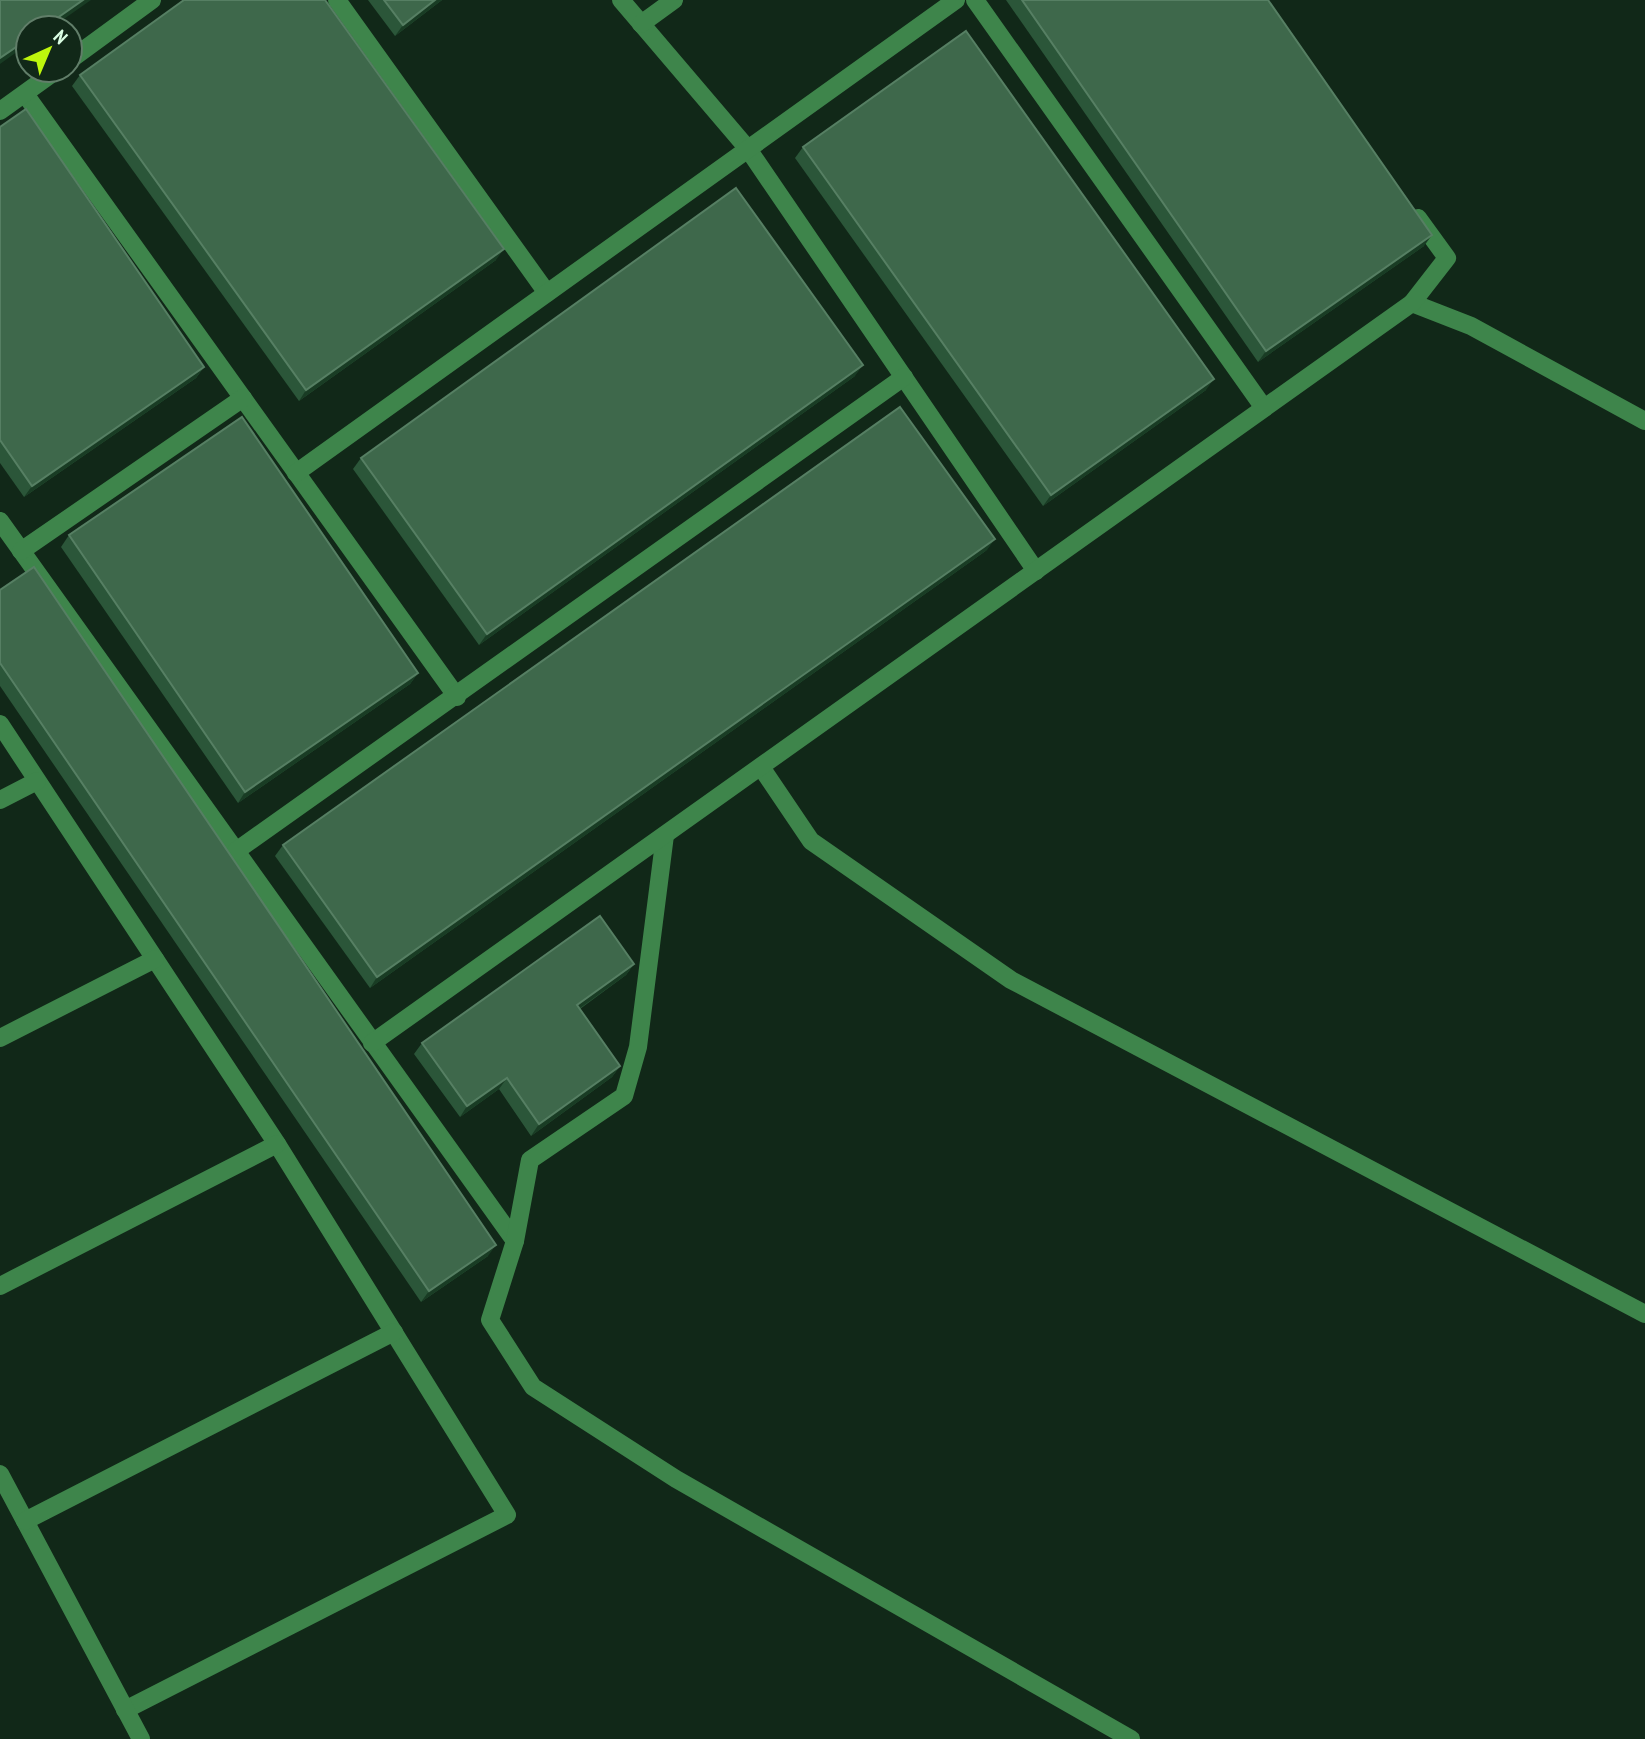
<svg xmlns="http://www.w3.org/2000/svg" width="1645" height="1739" viewBox="0 0 1645 1739" font-family="'PT Sans Narrow',sans-serif">
<style>
.lines{fill:none;stroke-linecap:round;stroke-linejoin:round}
.minor{stroke:#3e854b;stroke-width:18}
.wall{fill:#2b5639}
.shaded-wall{fill:#193c24}
.building{fill:#3e684b;stroke:#567f63;stroke-width:2}
</style>
<rect width="100%" height="100%" fill="#112818"/>
<g class="lines">
<g class="minor">
<path d="M337 0 547 293"/>
<path d="M621 0 748 149 1036 571"/>
<path d="M975 0 1264 408"/>
<path d="M641 24 674 0"/>
<path d="M70 60 152 0"/>
<path d="M25 94 457 697"/>
<path d="M0 111 57 70"/>
<path d="M1412 303 1471 326 1645 421"/>
<path d="M296 473 956 0"/>
<path d="M0 521 515 1241"/>
<path d="M21 551 243 398"/>
<path d="M0 724 277 1144 507 1515 125 1710"/>
<path d="M761 767 811 841 1011 980 1645 1314"/>
<path d="M0 800 37 781"/>
<path d="M665 835 638 1047 624 1096 530 1160 515 1241 490 1320 533 1387 676 1479 1131 1739"/>
<path d="M236 851 904 377"/>
<path d="M0 1038 155 959"/>
<path d="M372 1043 1412 303 1447 258 1418 218"/>
<path d="M0 1286 277 1144"/>
<path d="M0 1474 141 1739"/>
<path d="M25 1521 394 1332"/>
</g>
</g>
<g class="wall">
<path d="M368 0H442L395 36Z"/>
<path d="M1006 0H1268L1424 246 1258 362Z"/>
<path d="M80 75 496 260 299 401 72 86Z"/>
<path d="M0 127 204 367 196 378 24 497 0 463Z"/>
<path d="M803 147 1206 390 1043 506 795 158Z"/>
<path d="M855 376 479 645 353 469 361 458Z"/>
<path d="M69 535 418 673 410 684 238 803 61 547Z"/>
<path d="M987 550 370 988 275 856 283 845Z"/>
<path d="M0 590 488 1256 421 1302 0 686Z"/>
<path d="M634 964 626 975 580 1009 620 1066 612 1077 531 1136 499 1089 460 1117 414 1054 422 1043Z"/>
</g>
<g class="shaded-wall">
<path d="M83 0H91L51 28H43Z"/>
<path d="M435 0H442L395 36 403 25Z"/>
<path d="M28 39V44L0 64V58Z"/>
<path d="M1432 235 1424 246 1258 362 1266 351Z"/>
<path d="M504 249 496 260 299 401 306 390Z"/>
<path d="M863 365 855 376 479 645 487 634Z"/>
<path d="M204 367 196 378 24 497 32 486Z"/>
<path d="M1214 379 1206 390 1043 506 1051 495Z"/>
<path d="M995 539 987 550 370 988 377 977Z"/>
<path d="M418 673 410 684 238 803 245 792Z"/>
<path d="M634 964 626 975 569 1016 577 1005Z"/>
<path d="M620 1066 612 1077 531 1136 539 1124Z"/>
<path d="M507 1078 499 1089 460 1117 467 1106Z"/>
<path d="M496 1245 488 1256 421 1302 429 1291Z"/>
</g>
<g class="building">
<path d="M0 0H83L43 28H28V39L0 58Z"/>
<path d="M184 0H325L504 249 306 390 80 75Z"/>
<path d="M384 0H435L403 25Z"/>
<path d="M1022 0H1268L1432 235 1266 351Z"/>
<path d="M966 31 1214 379 1051 495 803 147Z"/>
<path d="M26 109 204 367 32 486 0 440V127Z"/>
<path d="M736 188 863 365 487 634 361 458Z"/>
<path d="M900 407 995 539 377 977 283 845Z"/>
<path d="M242 417 418 673 245 792 69 535Z"/>
<path d="M34 567 496 1245 429 1291 0 663V590Z"/>
<path d="M600 916 634 964 577 1005 620 1066 539 1124 507 1078 467 1106 422 1043Z"/>
</g>
<g transform="translate(49 49) rotate(44)"><circle r="33" fill="#112818" stroke="#617e69" stroke-width="2"/>
<path d="M0-5L12 26L0 18L-12 26Z" fill="#bef60d"/>
<text y="-10" font-size="19" font-weight="bold" text-anchor="middle" fill="#dafee3">N</text>
</g>
</svg>
